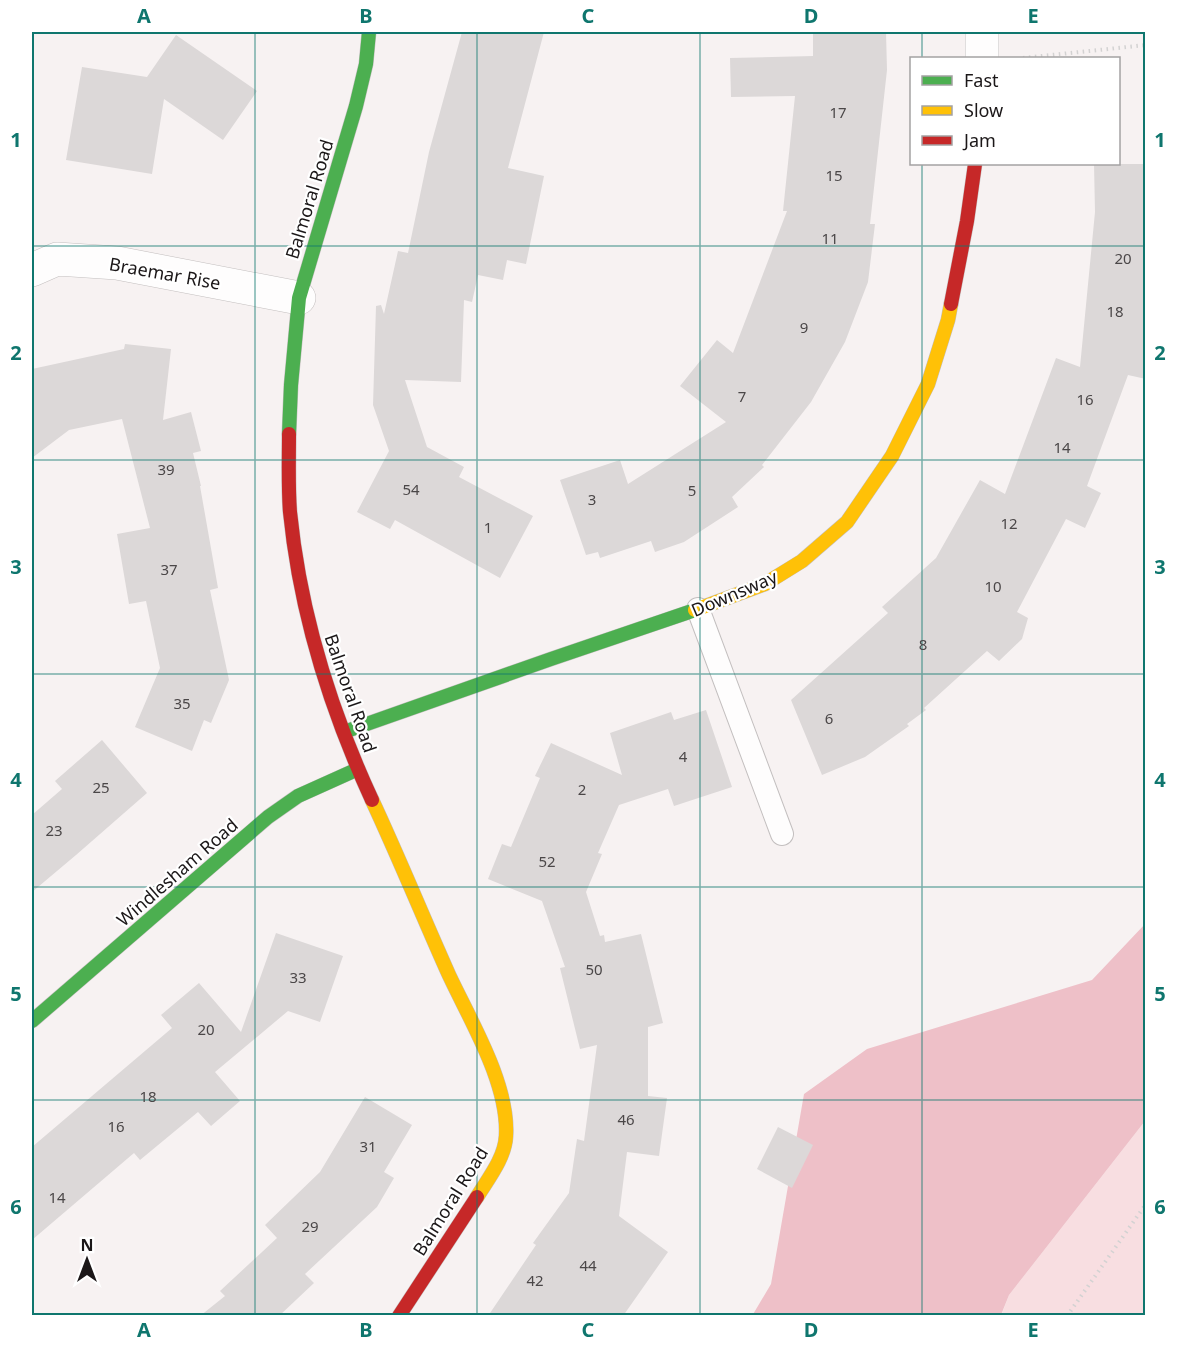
<svg xmlns="http://www.w3.org/2000/svg" width="1177" height="1347" viewBox="0 0 1177 1347" font-family="'Noto Sans',sans-serif">
<style>
.green{fill:#f8dee1}
.forest{fill:#eec0c8}
.building{fill:#dcd8d8}
.lines{fill:none;stroke-linecap:round;stroke-linejoin:round}
.lane-casing{stroke:#c3bfbf;stroke-width:24}
.street-casing{stroke:#c3bfbf;stroke-width:34}
.fast-casing{stroke:#c3bfbf;stroke-width:15}
.slow-casing{stroke:#c3bfbf;stroke-width:15}
.jam-casing{stroke:#c3bfbf;stroke-width:15}
.path{stroke:#d3d2d2;stroke-width:4;stroke-dasharray:1.5 4.5;stroke-linecap:butt}
.lane{stroke:#fefdfd;stroke-width:22}
.street{stroke:#fefdfd;stroke-width:33}
.fast{stroke:#4caf50;stroke-width:14}
.slow{stroke:#ffc107;stroke-width:14}
.jam{stroke:#c62828;stroke-width:14}
.grid{fill:none;stroke:#0f766e;stroke-width:1.5;stroke-opacity:0.55}
.labels{text-anchor:middle;dominant-baseline:central;stroke-width:4.5;stroke-linejoin:round;paint-order:stroke}
.number-label{font-size:15px;fill:#4b4748}
.street-label{font-size:18px;fill:#1b1718;stroke:#fff}
.neatline{fill:none;stroke:#0f766e;stroke-width:2}
.grid-label{font-size:20px;text-anchor:middle;font-weight:bold;fill:#0f766e}
</style>
<rect width="100%" height="100%" fill="#f7f2f2"/>
<path class="green" d="M1145 1121V1315L1001 1316 1009 1295Z"/>
<path class="forest" d="M1145 924V1121L1009 1295 1001 1315 752 1316 771 1284 804 1094 867 1049 1092 980Z"/>
<g class="building">
<path d="M462 32H544L508 168 544 176 526 264 507 260 503 280 478 275 472 302 464 300 461 382 405 380 427 447 464 467 459 477 533 516 500 578 395 520 390 529 357 512 389 451 373 405 376 306 381 305 384 314 398 251 408 253 429 152Z"/>
<path d="M813 32H886L887 70 870 224H875L868 282 845 342 811 402 762 465 764 467 732 497 738 507 684 542 655 552 651 541 600 558 598 552 586 555 560 480 620 460 628 484 726 422 680 386 717 340 733 353 787 211H783L795 96 731 97 730 58 813 56Z"/>
<path d="M176 35 257 91 223 140 164 99 152 174 66 160 82 67 147 77Z"/>
<path d="M1094 164H1146V379L1128 375 1087 486 1101 493 1085 528 1066 519 1017 612 1028 618 1022 639 999 661 987 651 924 708 926 710 907 724 909 726 865 757 822 775 791 700 888 613 882 607 936 558 980 480 1005 494 1056 358 1080 367 1095 212Z"/>
<path d="M125 344 171 349 163 420 191 412 201 451 193 453 201 486H200L218 588 210 590 229 680 211 723 204 720 192 751 135 727 160 668 146 601 129 604 117 534 150 528 122 419 69 430 32 458V369L124 349Z"/>
<path d="M706 710 732 787 674 806 668 789 619 805 598 853 602 854 586 892 600 936 604 935 605 942 641 934 663 1023 648 1027V1096L667 1098 659 1156 627 1152 619 1216 668 1252 623 1316H488L536 1245 533 1243 569 1193 577 1139 584 1141 597 1045 580 1049 560 968 565 967 542 901 488 879 502 844 511 847 540 778 535 776 551 743 622 775 610 733 671 712 674 720Z"/>
<path d="M102 740 147 793 76 855 32 892V815L62 789 55 781Z"/>
<path d="M276 933 343 956 320 1022 288 1011 215 1072 240 1101 211 1126 198 1112 140 1160 134 1153 32 1240V1147L172 1028 161 1015 199 983 241 1032Z"/>
<path d="M365 1097 412 1125 384 1172 394 1178 377 1207 305 1274 314 1283 279 1316H200L225 1296 220 1291 277 1238 265 1225 320 1172Z"/>
<path d="M778 1127 813 1145 792 1188 757 1169Z"/>
</g>
<g class="lines">
<defs>
<path id="lane" d="M698 609 782 834"/>
<g id="street">
<path d="M982 58V32"/>
<path d="M32 270 57 259 117 263 299 298"/>
</g>
<g id="fast">
<path d="M289 434 291 385 299 298 356 106 366 64 369 32"/>
<path d="M344 732 551 659 695 610"/>
<path d="M32 1021 268 817 298 796 358 769"/>
</g>
<g id="slow">
<path d="M695 610 765 584 802 561 847 522 892 456 928 384 948 320 951 304"/>
<path d="M372 800C399 858 423 917 449 975 471 1022 509 1084 506 1136 505 1158 488 1179 477 1197"/>
</g>
<g id="jam">
<path d="M951 304 967 221 975 164"/>
<path d="M289 434C289 460 288 487 290 512 300 612 330 709 372 800"/>
<path d="M399 1316 477 1197"/>
</g>
</defs>
<use href="#lane" class="lane-casing"/>
<use href="#street" class="street-casing"/>
<use href="#fast" class="fast-casing"/>
<use href="#slow" class="slow-casing"/>
<use href="#jam" class="jam-casing"/>
<g class="path">
<path d="M1023 58 1146 45"/>
<path d="M1067 1316 1146 1204"/>
</g>
<use href="#lane" class="lane"/>
<use href="#street" class="street"/>
<use href="#fast" class="fast"/>
<use href="#slow" class="slow"/>
<use href="#jam" class="jam"/>
</g>
<path class="grid" d="M255 32V1316M477 32V1316M700 32V1316M922 32V58M922 164V1316M32 246H1146M32 460H1146M32 674H1146M32 887H1146M32 1100H1146"/>
<g class="labels">
<g class="number-label">
<text x="838" y="112">17</text>
<text x="834" y="175">15</text>
<text x="830" y="238">11</text>
<text x="1123" y="258">20</text>
<text x="1115" y="311">18</text>
<text x="804" y="327">9</text>
<text x="742" y="396">7</text>
<text x="1085" y="399">16</text>
<text x="1062" y="447">14</text>
<text x="166" y="469">39</text>
<text x="411" y="489">54</text>
<text x="692" y="490">5</text>
<text x="592" y="499">3</text>
<text x="1009" y="523">12</text>
<text x="488" y="527">1</text>
<text x="169" y="569">37</text>
<text x="993" y="586">10</text>
<text x="923" y="644">8</text>
<text x="182" y="703">35</text>
<text x="829" y="718">6</text>
<text x="683" y="756">4</text>
<text x="101" y="787">25</text>
<text x="582" y="789">2</text>
<text x="54" y="830">23</text>
<text x="547" y="861">52</text>
<text x="594" y="969">50</text>
<text x="298" y="977">33</text>
<text x="206" y="1029">20</text>
<text x="148" y="1096">18</text>
<text x="626" y="1119">46</text>
<text x="116" y="1126">16</text>
<text x="368" y="1146">31</text>
<text x="57" y="1197">14</text>
<text x="310" y="1226">29</text>
<text x="588" y="1265">44</text>
<text x="535" y="1280">42</text>
</g>
<g class="street-label">
<text transform="translate(309 199) rotate(-73)">Balmoral Road</text>
<text transform="translate(165 273) rotate(10)">Braemar Rise</text>
<text transform="translate(734 593) rotate(-23)">Downsway</text>
<text transform="translate(351 693) rotate(71)">Balmoral Road</text>
<text transform="translate(177 872) rotate(-41)">Windlesham Road</text>
<text transform="translate(450 1201) rotate(-58)">Balmoral Road</text>
</g>
</g>
<rect width="1177" height="1347" fill="none" stroke="#ffffff" stroke-width="66"/>
<rect x="910" y="57" width="210" height="108" fill="#ffffff" stroke="#a4a2a3" stroke-width="1.5"/>
<rect x="922" y="76" width="30" height="9" fill="#4caf50" stroke="#a4a2a3" stroke-width="1.5"/>
<text x="964" y="87" font-size="18" fill="#1b1718">Fast</text>
<rect x="922" y="106" width="30" height="9" fill="#ffc107" stroke="#a4a2a3" stroke-width="1.5"/>
<text x="964" y="117" font-size="18" fill="#1b1718">Slow</text>
<rect x="922" y="136" width="30" height="9" fill="#c62828" stroke="#a4a2a3" stroke-width="1.5"/>
<text x="964" y="147" font-size="18" fill="#1b1718">Jam</text>
<g transform="translate(87 1260)" stroke="#ffffff" stroke-width="4.5" paint-order="stroke">
<path d="M0-4.5L10 22L0 15L-10 22Z" fill="#1b1718"/>
<text y="-9" font-size="16" font-weight="bold" text-anchor="middle" fill="#1b1718">N</text>
</g>
<rect x="33" y="33" width="1111" height="1281" class="neatline"/>
<g class="grid-label">
<text x="144" y="23">A</text>
<text x="366" y="23">B</text>
<text x="588" y="23">C</text>
<text x="811" y="23">D</text>
<text x="1033" y="23">E</text>
<text x="16" y="147">1</text>
<text x="1160" y="147">1</text>
<text x="16" y="360">2</text>
<text x="1160" y="360">2</text>
<text x="16" y="574">3</text>
<text x="1160" y="574">3</text>
<text x="16" y="787">4</text>
<text x="1160" y="787">4</text>
<text x="16" y="1001">5</text>
<text x="1160" y="1001">5</text>
<text x="16" y="1214">6</text>
<text x="1160" y="1214">6</text>
<text x="144" y="1337">A</text>
<text x="366" y="1337">B</text>
<text x="588" y="1337">C</text>
<text x="811" y="1337">D</text>
<text x="1033" y="1337">E</text>
</g>
</svg>
